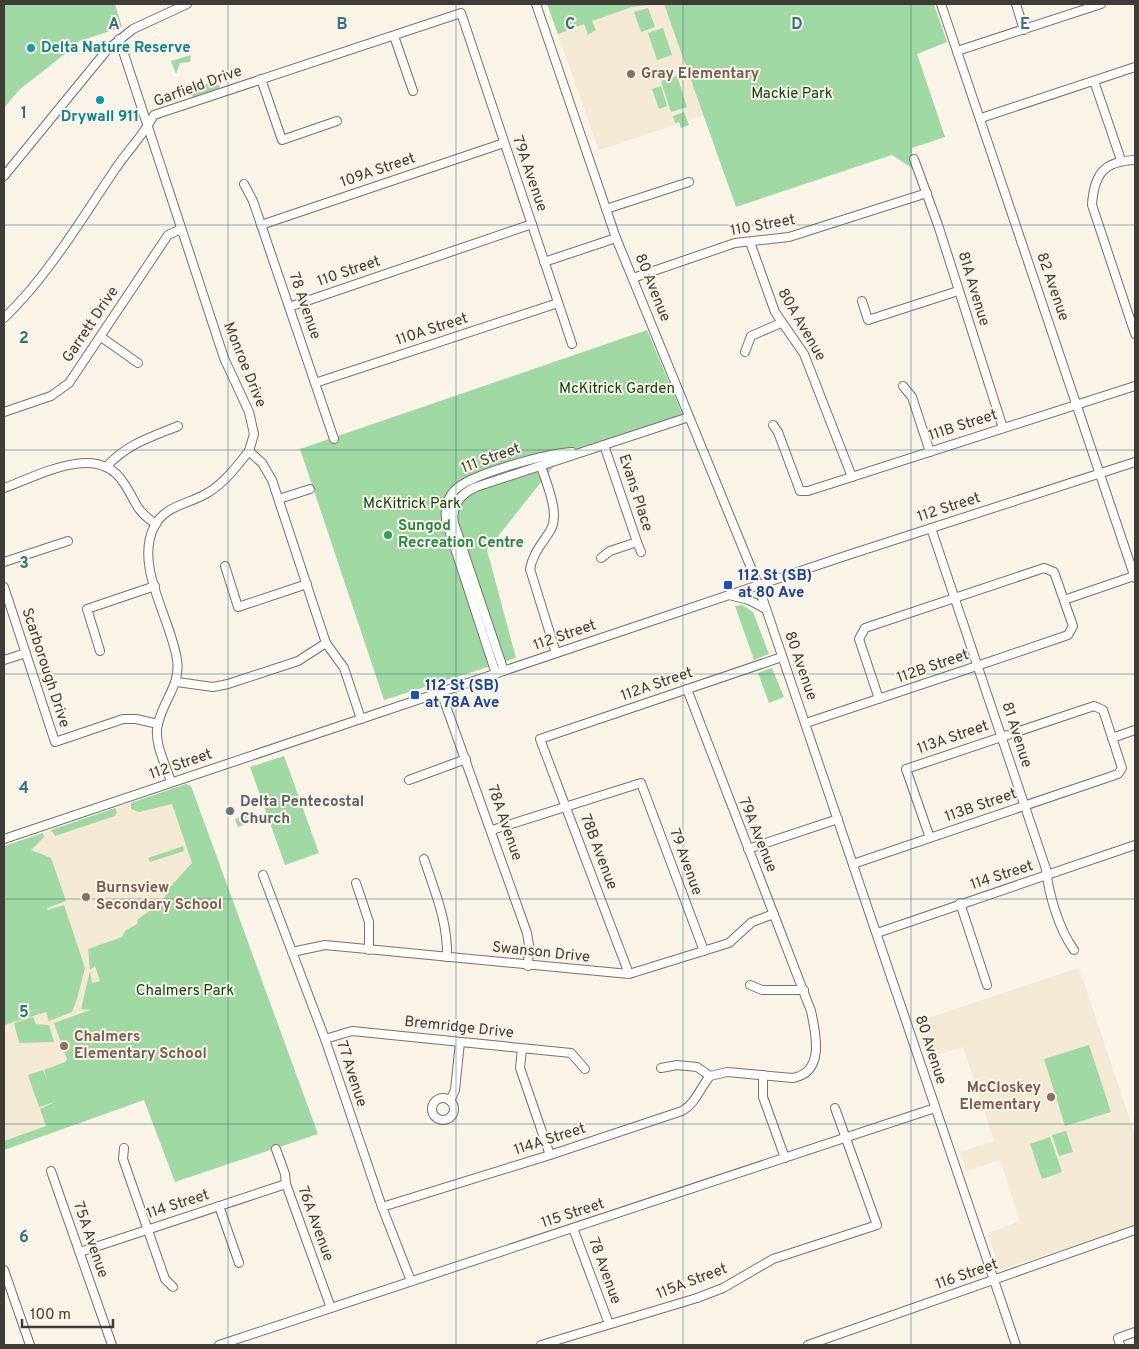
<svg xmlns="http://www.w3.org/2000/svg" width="1139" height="1349" viewBox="0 0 1139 1349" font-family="Overpass,sans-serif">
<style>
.education{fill:#f3e9d4}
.green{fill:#a0d8a3}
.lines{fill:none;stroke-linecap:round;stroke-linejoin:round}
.minor-casing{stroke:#777167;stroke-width:10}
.minor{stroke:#fff;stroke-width:8}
.grid{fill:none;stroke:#2e7482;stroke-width:1;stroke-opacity:0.55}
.culture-dot{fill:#0f9aa8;stroke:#faf3e8;stroke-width:2}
.education-dot{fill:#8d6e63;stroke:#faf3e8;stroke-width:2}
.leisure-dot{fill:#2e9e5b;stroke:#faf3e8;stroke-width:2}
.transit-dot{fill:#1a4fb4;stroke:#faf3e8;stroke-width:2}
.worship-dot{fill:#6b7280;stroke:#faf3e8;stroke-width:2}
.labels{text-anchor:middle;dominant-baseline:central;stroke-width:4;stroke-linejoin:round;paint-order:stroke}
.culture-label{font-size:15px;font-weight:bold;fill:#0d838f;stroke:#faf3e8;text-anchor:start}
.education-label{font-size:15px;font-weight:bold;fill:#785e54;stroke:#faf3e8;text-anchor:start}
.street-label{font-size:15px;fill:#3f3c38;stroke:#faf3e8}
.park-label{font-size:15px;fill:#0e4517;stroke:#faf3e8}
.leisure-label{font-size:15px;font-weight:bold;fill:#27864d;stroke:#faf3e8;text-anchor:start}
.transit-label{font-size:15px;font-weight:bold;fill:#164399;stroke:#faf3e8;text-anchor:start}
.worship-label{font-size:15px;font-weight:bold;fill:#5b616d;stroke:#faf3e8;text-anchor:start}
.grid-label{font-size:16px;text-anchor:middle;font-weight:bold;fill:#2e7482;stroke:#faf3e8;stroke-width:4;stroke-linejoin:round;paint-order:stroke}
</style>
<rect width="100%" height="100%" fill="#faf3e8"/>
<g class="education">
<path d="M547 4H665L704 115 599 150Z"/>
<path d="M189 783 216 857 144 1100 4 1150V846Z"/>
<path d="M1079 968 1135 1135V1225L1000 1270 988 1233 1020 1221 1000 1160 966 1171 960 1152 994 1141 963 1047 928 1058 916 1022Z"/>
</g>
<g class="green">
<path d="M4 4H115L122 27 77 42 75 46 19 90 4 108Z"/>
<path d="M547 4H655L632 7 592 21 596 30 588 35 584 24 558 34Z"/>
<path d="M664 4H934L947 42 917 54 945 137 912 148V168L892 155 736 207Z"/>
<path d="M648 8 655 27 641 32 634 12Z"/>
<path d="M663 28 672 55 657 60 648 33Z"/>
<path d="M191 55 190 62 180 63 176 74 171 61Z"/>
<path d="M677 76 687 107 671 112 661 81Z"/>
<path d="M217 81 220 88 192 97 191 88Z"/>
<path d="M661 86 667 106 659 109 652 89Z"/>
<path d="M684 112 689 125 681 128 679 122 675 123 673 116Z"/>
<path d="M647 330 683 416 554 466 487 550 516 658 384 700 300 449Z"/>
<path d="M742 605 753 612 769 654 754 660 735 606Z"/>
<path d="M772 668 784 697 769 703 758 673Z"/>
<path d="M284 756 319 853 285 865 250 767Z"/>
<path d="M186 784 191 786 318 1134 175 1182 144 1100 4 1150V1141L46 1126 40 1109 55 1102 39 1107 28 1075 43 1070 47 1080 44 1070 65 1062 67 1059 54 1023 90 1010 81 1009 90 971 92 983 100 981 95 966 90 970 88 949 122 937 125 931 137 924 138 919 162 902 171 886 192 863 172 804 139 812 131 809V803Z"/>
<path d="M115 808 117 812 115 816 55 836 51 830Z"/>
<path d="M247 814 250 823 238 827 235 819Z"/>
<path d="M43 833 44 837 31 850 51 858 66 901 47 908 48 910 64 905 85 968 77 999 72 1012 49 1021 46 1012 4 1025V1028V846Z"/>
<path d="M183 846 184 851 150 862 148 858Z"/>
<path d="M33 1017 36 1024 49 1025 54 1042 19 1043 14 1023Z"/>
<path d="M1089 1045 1111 1112 1065 1126 1044 1059Z"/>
<path d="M1066 1131 1073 1152 1059 1156 1052 1135Z"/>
<path d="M1050 1137 1062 1172 1042 1179 1030 1144Z"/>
</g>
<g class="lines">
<defs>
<g id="minor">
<path d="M536 4 616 238 758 585 1016 1345"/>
<path d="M941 4 1135 578"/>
<path d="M1016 4 1024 30"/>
<path d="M394 36 413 91"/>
<path d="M119 39 224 358 249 412 254 434 249 451 262 463 272 480 326 643 344 668 361 719"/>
<path d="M957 51 1101 4"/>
<path d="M261 79 282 140 337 121"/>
<path d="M1094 81 1121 160"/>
<path d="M981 118 1135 67"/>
<path d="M914 159 938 225 1003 428"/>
<path d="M1135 160C1103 161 1094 175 1092 205L1135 334"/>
<path d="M4 176 107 50 133 29 187 4"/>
<path d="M244 184 253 201 334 439"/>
<path d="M606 209 689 182"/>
<path d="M261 225 504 143"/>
<path d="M750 242 775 312 804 354 852 477"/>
<path d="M544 262 616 238"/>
<path d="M633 278 735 243 789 237 927 193"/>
<path d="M862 301 868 320 958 291"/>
<path d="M289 307 532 224"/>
<path d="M4 318C48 276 80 221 114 171 127 151 143 136 154 115L461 13 572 344"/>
<path d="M101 337 138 363"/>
<path d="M745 352 751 336 781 323"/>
<path d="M315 383 558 303"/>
<path d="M903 386 912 397 930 452"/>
<path d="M4 412 51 396 69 383 168 235 181 229"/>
<path d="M773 425 778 432 800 491H808L1135 386"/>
<path d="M107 466C127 444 151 437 178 426"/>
<path d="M541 466C546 483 561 514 550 531 542 544 533 553 530 569L556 653"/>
<path d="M4 488C38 476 97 442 123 482 136 500 134 510 156 524"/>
<path d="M279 499 310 489"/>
<path d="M931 528 1046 869C1049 896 1059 929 1074 950"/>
<path d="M637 542 641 552"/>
<path d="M601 558 610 551 637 542 604 445"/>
<path d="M4 562 68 541"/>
<path d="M225 566 238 607 307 584"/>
<path d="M4 587 55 742 123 719H136L158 724"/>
<path d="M729 595 749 600 766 609"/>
<path d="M1064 600 1134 576"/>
<path d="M100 651 87 609 155 586"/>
<path d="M4 660 26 653"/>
<path d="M504 671 454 523C451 505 460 494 476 487L689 417"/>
<path d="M496 674 447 524C444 513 446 500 454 491 468 474 550 453 572 452"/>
<path d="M177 682 213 687 228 684 298 661 326 643"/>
<path d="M441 692 527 933 529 945 528 966"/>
<path d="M806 723C893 694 981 665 1068 635L1073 626 1054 572 1044 568 865 628 859 639 879 699"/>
<path d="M1112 738 1135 730"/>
<path d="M409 780 466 759"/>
<path d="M171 782C166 765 153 742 158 724 163 700 181 685 177 660 171 618 133 565 155 525 167 504 191 504 209 492 225 482 237 466 249 451"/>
<path d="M492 830 641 783 704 951"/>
<path d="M4 839 842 557 1135 462"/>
<path d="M748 849 838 819"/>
<path d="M424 859C435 892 448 922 447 957"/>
<path d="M853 864 1118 774 1122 768 1103 710 1094 706 906 769 930 838"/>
<path d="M263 875 325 1039 382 1207 411 1281"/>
<path d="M356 883 369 922V950"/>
<path d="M960 903 987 985"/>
<path d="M877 933 1135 845"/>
<path d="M292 952 325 945 629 974 729 943 752 922 774 914"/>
<path d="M629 974 540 739 782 657"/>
<path d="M750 985 762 990H804"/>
<path d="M325 1039 352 1031 571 1053 585 1069"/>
<path d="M522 1049 520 1068 550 1155"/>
<path d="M661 1068 677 1065 697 1067 710 1076 727 1072 793 1078C825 1072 816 1034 811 1011L687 689"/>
<path d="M763 1075V1097L785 1158"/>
<circle cx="443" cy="1109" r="11"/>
<path d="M450 1101 455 1090 460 1042"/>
<path d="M124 1148 123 1159 165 1279 173 1287"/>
<path d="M276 1149 285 1174 286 1184 331 1308"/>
<path d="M51 1171 112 1345"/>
<path d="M219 1206 239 1263"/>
<path d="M382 1207 550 1155 682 1111C696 1103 700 1088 710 1076"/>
<path d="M573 1228 609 1324"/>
<path d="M80 1252 286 1184"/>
<path d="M4 1270 30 1345"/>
<path d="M219 1345 935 1108"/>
<path d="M541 1345 697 1298 723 1288 773 1259 877 1225 835 1108"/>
<path d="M808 1345 1135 1230"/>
<path d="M1120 1345 1118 1338 1135 1332"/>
</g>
</defs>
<use href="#minor" class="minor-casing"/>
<use href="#minor" class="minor"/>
</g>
<path class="grid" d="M228 4V1345M456 4V1345M683 4V1345M911 4V1345M4 225H1135M4 450H1135M4 674H1135M4 899H1135M4 1124H1135"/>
<g class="culture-dot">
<circle cx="31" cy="48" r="5"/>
<circle cx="100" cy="100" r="5"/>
</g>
<g class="education-dot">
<circle cx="631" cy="74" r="5"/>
<circle cx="86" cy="897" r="5"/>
<circle cx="64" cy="1046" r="5"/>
<circle cx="1051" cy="1097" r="5"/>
</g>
<circle class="leisure-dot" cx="388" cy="535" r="5"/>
<g class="transit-dot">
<rect x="723" y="580" width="10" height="10" rx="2.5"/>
<rect x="410" y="690" width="10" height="10" rx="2.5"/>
</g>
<circle class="worship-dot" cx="230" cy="811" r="5"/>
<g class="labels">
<g class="culture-label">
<text x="41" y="48">Delta Nature Reserve</text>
<text x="100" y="117" text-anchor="middle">Drywall 911</text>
</g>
<g class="education-label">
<text x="641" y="74">Gray Elementary</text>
<text x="96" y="888">Burnsview<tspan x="96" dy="17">Secondary School</tspan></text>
<text x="74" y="1037">Chalmers<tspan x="74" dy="17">Elementary School</tspan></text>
<text x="1041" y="1088" text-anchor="end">McCloskey<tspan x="1041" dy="17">Elementary</tspan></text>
</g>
<g class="street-label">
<text transform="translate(198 87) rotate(-20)">Garfield Drive</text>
<text transform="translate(378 171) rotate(-19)">109A Street</text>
<text transform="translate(529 174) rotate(71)">79A Avenue</text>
<text transform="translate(763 226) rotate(-10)">110 Street</text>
<text transform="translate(349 272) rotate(-19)">110 Street</text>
<text transform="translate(1052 287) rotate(71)">82 Avenue</text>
<text transform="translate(652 288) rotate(68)">80 Avenue</text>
<text transform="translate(973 289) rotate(73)">81A Avenue</text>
<text transform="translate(304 306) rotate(71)">78 Avenue</text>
<text transform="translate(91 325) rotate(-56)">Garrett Drive</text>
<text transform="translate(801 325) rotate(60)">80A Avenue</text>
<text transform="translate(432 330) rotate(-18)">110A Street</text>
<text transform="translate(244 365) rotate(68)">Monroe Drive</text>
<text transform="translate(963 426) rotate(-18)">111B Street</text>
<text transform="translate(491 459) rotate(-20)">111 Street</text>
<text transform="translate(635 493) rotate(72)">Evans Place</text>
<text transform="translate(949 508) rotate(-18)">112 Street</text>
<text transform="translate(565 636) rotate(-19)">112 Street</text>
<text transform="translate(800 666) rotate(71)">80 Avenue</text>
<text transform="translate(933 667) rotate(-19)">112B Street</text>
<text transform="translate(45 668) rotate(72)">Scarborough Drive</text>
<text transform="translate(657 685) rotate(-19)">112A Street</text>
<text transform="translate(1016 735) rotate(72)">81 Avenue</text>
<text transform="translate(953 738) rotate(-19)">113A Street</text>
<text transform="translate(181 765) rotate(-19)">112 Street</text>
<text transform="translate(981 806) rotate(-19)">113B Street</text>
<text transform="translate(504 823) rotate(71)">78A Avenue</text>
<text transform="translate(757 835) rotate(68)">79A Avenue</text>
<text transform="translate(598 852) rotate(69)">78B Avenue</text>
<text transform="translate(685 862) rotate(70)">79 Avenue</text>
<text transform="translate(1002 876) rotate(-18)">114 Street</text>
<text transform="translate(541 953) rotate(6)">Swanson Drive</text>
<text transform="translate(459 1028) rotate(6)">Bremridge Drive</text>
<text transform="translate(930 1050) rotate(72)">80 Avenue</text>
<text transform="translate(351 1074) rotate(72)">77 Avenue</text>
<text transform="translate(550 1140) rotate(-18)">114A Street</text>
<text transform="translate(178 1205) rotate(-18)">114 Street</text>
<text transform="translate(573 1214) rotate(-18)">115 Street</text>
<text transform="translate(315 1224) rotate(70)">76A Avenue</text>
<text transform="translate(90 1240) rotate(71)">75A Avenue</text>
<text transform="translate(604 1271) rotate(70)">78 Avenue</text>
<text transform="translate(967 1275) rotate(-19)">116 Street</text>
<text transform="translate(692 1282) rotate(-21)">115A Street</text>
</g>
<g class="park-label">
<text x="792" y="94">Mackie Park</text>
<text x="617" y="389">McKitrick Garden</text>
<text x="412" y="504">McKitrick Park</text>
<text x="185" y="991">Chalmers Park</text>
</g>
<g class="leisure-label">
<text x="398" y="526">Sungod<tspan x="398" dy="17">Recreation Centre</tspan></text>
</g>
<g class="transit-label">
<text x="738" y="576">112 St (SB)<tspan x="738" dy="17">at 80 Ave</tspan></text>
<text x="425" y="686">112 St (SB)<tspan x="425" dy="17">at 78A Ave</tspan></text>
</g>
<g class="worship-label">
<text x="240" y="802">Delta Pentecostal<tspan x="240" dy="17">Church</tspan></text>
</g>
</g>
<g class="grid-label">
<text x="114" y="29">A</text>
<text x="342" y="29">B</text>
<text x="570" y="29">C</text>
<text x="797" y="29">D</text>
<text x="1025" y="29">E</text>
<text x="24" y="118">1</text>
<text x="24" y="343">2</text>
<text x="24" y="568">3</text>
<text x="24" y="793">4</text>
<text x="24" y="1017">5</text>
<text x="24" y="1242">6</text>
</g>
<rect width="1139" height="1349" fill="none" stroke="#3f3c38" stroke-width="10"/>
<path d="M22 1319v8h91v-8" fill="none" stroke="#3f3c38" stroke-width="2.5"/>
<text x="30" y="1319" font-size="15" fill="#3f3c38" stroke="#faf3e8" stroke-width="4" paint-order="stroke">100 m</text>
</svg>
